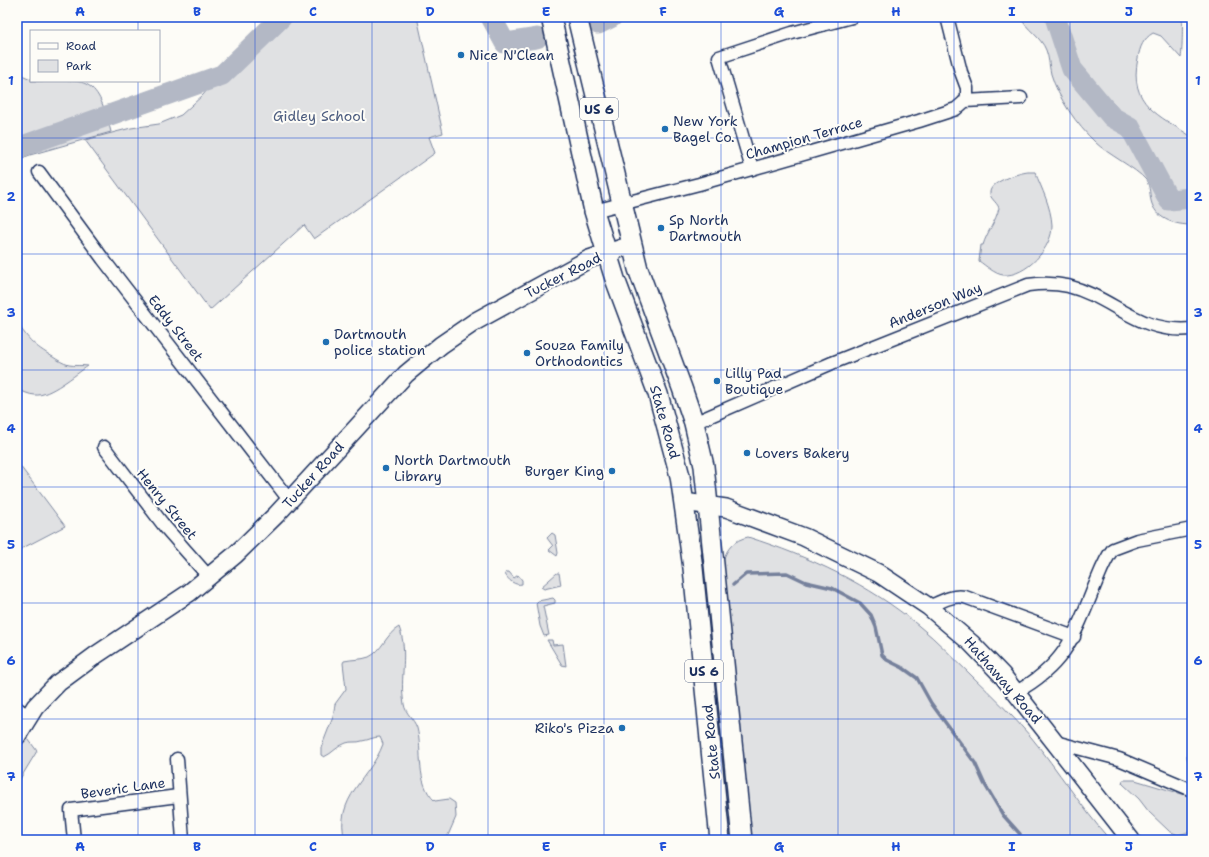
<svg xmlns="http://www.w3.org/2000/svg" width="1209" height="857" viewBox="0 0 1209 857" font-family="'Shantell Sans',sans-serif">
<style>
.green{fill:#e0e1e3;stroke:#7e88a0}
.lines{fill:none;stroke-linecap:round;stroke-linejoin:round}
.stream{stroke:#76819c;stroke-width:3.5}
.river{stroke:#b3b8c5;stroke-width:21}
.street-casing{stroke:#1b2f5e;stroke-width:15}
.secondary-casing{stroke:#1b2f5e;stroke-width:20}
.primary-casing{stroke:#1b2f5e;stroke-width:22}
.street{stroke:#fdfcf7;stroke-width:12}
.secondary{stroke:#fdfcf7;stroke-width:17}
.primary{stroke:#fdfcf7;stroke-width:19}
.grid{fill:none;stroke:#1d4ed8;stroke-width:1;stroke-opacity:0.55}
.poi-dot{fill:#1f6fb2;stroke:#fdfcf7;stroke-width:1.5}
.labels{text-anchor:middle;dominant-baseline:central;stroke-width:4;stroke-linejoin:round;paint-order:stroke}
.shield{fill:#fdfcf7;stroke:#5f6c8c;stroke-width:1}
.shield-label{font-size:13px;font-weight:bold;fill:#1b2f5e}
.poi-label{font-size:14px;fill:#1b2f5e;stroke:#fdfcf7;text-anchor:start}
.park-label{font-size:14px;fill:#4c5c7f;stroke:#fdfcf7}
.street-label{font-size:14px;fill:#1b2f5e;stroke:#fdfcf7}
.neatline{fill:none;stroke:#1d4ed8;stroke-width:1.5}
.grid-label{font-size:13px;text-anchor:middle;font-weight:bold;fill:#1d4ed8}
</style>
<rect width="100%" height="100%" fill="#fdfcf7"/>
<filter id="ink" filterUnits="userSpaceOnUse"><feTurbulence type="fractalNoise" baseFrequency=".025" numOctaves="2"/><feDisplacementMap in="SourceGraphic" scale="8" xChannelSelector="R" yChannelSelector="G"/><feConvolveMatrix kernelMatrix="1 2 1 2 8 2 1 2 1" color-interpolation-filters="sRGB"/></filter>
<g filter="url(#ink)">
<g class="green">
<path d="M283 17H417L443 133 429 137 435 153 314 239 304 225 210 310 85 140 131 128 159 124 181 115 203 95 221 72Z"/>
<path d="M1020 17H1182C1183 22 1182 55 1181 58L1161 36 1153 33C1143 39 1140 47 1138 58 1128 105 1159 115 1192 137V225C1176 225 1158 220 1152 204 1149 196 1151 187 1146 180 1136 168 1107 154 1095 142 1077 125 1058 98 1051 74 1049 66 1049 57 1046 50 1041 37 1026 29 1020 17Z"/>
<path d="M17 73 31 79V81C86 81 96 72 111 132L30 155 17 160Z"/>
<path d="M1028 172H1035C1042 189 1051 207 1052 225 1053 247 1026 277 1003 275 995 274 986 266 979 261L981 245H983C987 232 996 221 999 208 997 202 989 198 990 192 991 181 1019 173 1028 172Z"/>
<path d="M17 323C30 341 33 345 53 357 58 360 62 363 69 365 75 366 81 365 88 366 76 374 49 397 35 395 29 395 23 391 17 390Z"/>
<path d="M17 462 65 526 17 551Z"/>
<path d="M552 533 555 535 558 553 557 556 549 550 553 546 547 538Z"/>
<path d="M748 537C810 557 869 584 919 626 938 641 954 659 972 676 992 695 1012 715 1031 737 1058 770 1081 807 1110 840H750L723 561C727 548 734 540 748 537Z"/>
<path d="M506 572H509L514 578 518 575 522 580V584C515 586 508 580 505 574Z"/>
<path d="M557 573H559L561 585 544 589 541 587Z"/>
<path d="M553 598 555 600V603L543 606 549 635 544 636 540 626 536 603 538 601Z"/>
<path d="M399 627C409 653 399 678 404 704 405 713 414 719 417 728 423 751 415 783 435 801L449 799 455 803 456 817 446 840H345C333 798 371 778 383 744L380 737C373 737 369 740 362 741 357 743 351 741 346 743 337 746 333 753 324 757L321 755V748L333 717 335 704 346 689 343 663 344 661C353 659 361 660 369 657 382 651 386 634 399 627Z"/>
<path d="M547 640H552L553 645 563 644 566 666 562 665Z"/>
<path d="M1192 713V766C1182 756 1190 751 1191 740 1192 729 1183 723 1192 713Z"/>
<path d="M17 724 37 751 17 784Z"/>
<path d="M1123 780H1135L1192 797V831L1178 835 1169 831 1149 812 1139 799 1122 783Z"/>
</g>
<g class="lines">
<path class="stream" d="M733 585 746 574 787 573 806 582 832 588 860 603 871 615 876 627 882 655 887 660 903 668 917 678 931 703 975 763 984 783 1003 815 1020 834"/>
<g class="river">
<path d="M491 17 505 43 537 38"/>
<path d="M1055 17 1072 69 1112 117 1130 127 1169 200 1192 198"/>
<path d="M598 24 612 17"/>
<path d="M17 148 222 75 282 17"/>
</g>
<defs>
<g id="street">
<path d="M947 17 961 72 967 88V96L965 101"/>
<path d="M752 169 719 57 792 33 852 17"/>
<path d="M39 172 103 259 290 501"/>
<path d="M594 211 699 184 919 121 956 109 965 101 1021 98"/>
<path d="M694 423 832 363 1028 285C1042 283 1055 283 1068 286 1115 298 1138 334 1192 329"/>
<path d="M104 447 165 527 209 577"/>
<path d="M929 607C942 601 951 595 965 597L1074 637"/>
<path d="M1016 692C1064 666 1074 637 1093 590 1099 576 1104 560 1113 549L1137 540 1192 529"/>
<path d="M17 708 29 717"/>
<path d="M1055 742 1119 759 1192 790"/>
<path d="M177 759 183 840"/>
<path d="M74 840 71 810 178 796"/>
</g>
<g id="secondary">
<path d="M684 502 726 508 804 537 878 573 929 607 971 643 1002 675 1131 840"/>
<path d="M17 736 35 707 58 683 96 655 189 593 235 555 276 515 406 374 441 345 476 321 589 259 631 245"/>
</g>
<g id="primary">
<path d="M551 17 594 211 615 279 658 394 680 476 693 568 720 840"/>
<path d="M577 17 638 269 682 388 694 423 704 466 742 840"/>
</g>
</defs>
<use href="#street" class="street-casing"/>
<use href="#secondary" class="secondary-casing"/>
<use href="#primary" class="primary-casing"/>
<use href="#street" class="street"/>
<use href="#secondary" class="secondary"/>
<use href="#primary" class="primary"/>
</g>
</g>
<path class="grid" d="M138 17V31M255 17V840M372 17V840M488 17V840M604 17V840M721 17V840M838 17V840M954 17V840M1070 17V840M138 81V840M17 138H1192M17 254H1192M17 370H1192M17 487H1192M17 603H1192M17 719H1192"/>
<g class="poi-dot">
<circle cx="461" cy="55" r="4"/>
<circle cx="665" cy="129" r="4"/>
<circle cx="661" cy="228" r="4"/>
<circle cx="326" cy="342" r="4"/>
<circle cx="527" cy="353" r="4"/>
<circle cx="717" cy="381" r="4"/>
<circle cx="747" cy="453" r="4"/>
<circle cx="386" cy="468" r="4"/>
<circle cx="612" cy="471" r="4"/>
<circle cx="622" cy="728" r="4"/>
</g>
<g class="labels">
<g class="shield">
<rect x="580" y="98" width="38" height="22" rx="3"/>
<rect x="685" y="660" width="38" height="22" rx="3"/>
</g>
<g class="shield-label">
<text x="599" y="109">US 6</text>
<text x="704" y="671">US 6</text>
</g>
<g class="poi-label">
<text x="469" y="55">Nice N'Clean</text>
<text x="673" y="121">New York<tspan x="673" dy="16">Bagel Co.</tspan></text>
<text x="669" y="220">Sp North<tspan x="669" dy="16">Dartmouth</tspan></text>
<text x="334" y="334">Dartmouth<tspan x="334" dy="16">police station</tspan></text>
<text x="535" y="345">Souza Family<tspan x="535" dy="16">Orthodontics</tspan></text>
<text x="725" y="373">Lilly Pad<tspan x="725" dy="16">Boutique</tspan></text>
<text x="755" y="453">Lovers Bakery</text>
<text x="394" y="460">North Dartmouth<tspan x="394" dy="16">Library</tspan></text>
<text x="604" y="471" text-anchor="end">Burger King</text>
<text x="614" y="728" text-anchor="end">Riko's Pizza</text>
</g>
<g class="park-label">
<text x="319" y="116">Gidley School</text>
</g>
<g class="street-label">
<text transform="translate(804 138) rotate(-16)">Champion Terrace</text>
<text transform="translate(563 275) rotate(-27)">Tucker Road</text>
<text transform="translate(935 305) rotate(-22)">Anderson Way</text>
<text transform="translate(176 328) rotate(52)">Eddy Street</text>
<text transform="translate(665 422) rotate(74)">State Road</text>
<text transform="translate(313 475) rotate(-48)">Tucker Road</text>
<text transform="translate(167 504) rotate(51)">Henry Street</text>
<text transform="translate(1003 680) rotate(49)">Hathaway Road</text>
<text transform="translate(711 742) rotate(-96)">State Road</text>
<text transform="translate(123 788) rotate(-8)">Beveric Lane</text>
</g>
</g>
<rect width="1209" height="857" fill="none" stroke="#fdfcf7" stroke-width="44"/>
<rect x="30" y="30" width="130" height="52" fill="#fdfcf7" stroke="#a3aaba"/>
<rect x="38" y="43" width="20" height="6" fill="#fdfcf7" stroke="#a3aaba"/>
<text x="66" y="50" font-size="12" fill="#1b2f5e">Road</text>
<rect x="38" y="60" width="20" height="12" fill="#e0e1e3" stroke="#a3aaba"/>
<text x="66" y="70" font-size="12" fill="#1b2f5e">Park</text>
<rect x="22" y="22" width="1165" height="813" class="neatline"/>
<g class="grid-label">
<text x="80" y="16">A</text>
<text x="197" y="16">B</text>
<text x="313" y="16">C</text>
<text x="430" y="16">D</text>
<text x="546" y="16">E</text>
<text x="663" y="16">F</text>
<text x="779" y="16">G</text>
<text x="896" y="16">H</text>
<text x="1012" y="16">I</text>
<text x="1129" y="16">J</text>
<text x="11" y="85">1</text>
<text x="1198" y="85">1</text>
<text x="11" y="201">2</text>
<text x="1198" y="201">2</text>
<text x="11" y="317">3</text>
<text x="1198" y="317">3</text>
<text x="11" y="433">4</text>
<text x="1198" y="433">4</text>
<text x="11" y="549">5</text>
<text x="1198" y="549">5</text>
<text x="11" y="665">6</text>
<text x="1198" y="665">6</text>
<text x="11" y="781">7</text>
<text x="1198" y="781">7</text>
<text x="80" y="851">A</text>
<text x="197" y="851">B</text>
<text x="313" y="851">C</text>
<text x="430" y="851">D</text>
<text x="546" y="851">E</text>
<text x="663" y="851">F</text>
<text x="779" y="851">G</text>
<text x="896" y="851">H</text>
<text x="1012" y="851">I</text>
<text x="1129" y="851">J</text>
</g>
</svg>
